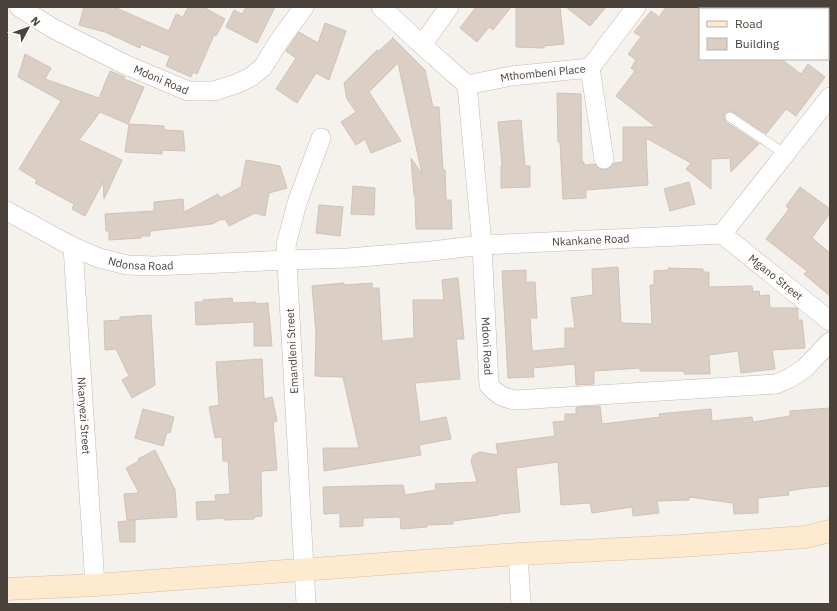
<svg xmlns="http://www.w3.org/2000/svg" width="837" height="611" viewBox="0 0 837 611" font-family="'IBM Plex Sans',sans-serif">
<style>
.building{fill:#dacec5;stroke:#d1c2b5}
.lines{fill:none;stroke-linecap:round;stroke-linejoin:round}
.lane-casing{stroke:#c4bab2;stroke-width:10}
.street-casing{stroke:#c4bab2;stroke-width:20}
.secondary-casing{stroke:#d6bfa0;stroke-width:23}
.lane{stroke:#fff;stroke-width:9}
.street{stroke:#fff;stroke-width:19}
.secondary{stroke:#fdeacf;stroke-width:22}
.labels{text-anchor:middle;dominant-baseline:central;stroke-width:3;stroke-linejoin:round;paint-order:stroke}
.street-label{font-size:11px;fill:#4a413a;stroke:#fff}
</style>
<rect width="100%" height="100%" fill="#f5f1ec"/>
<g class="building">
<path d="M84 7H114L169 31 176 14 183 17 188 7H203L225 19 216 36 214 35 197 74 193 72 191 77 166 66 170 56 141 44 140 48 105 32 79 25Z"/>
<path d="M246 7H275L257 43 226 27 234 10 242 14Z"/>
<path d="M476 7H511L493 30 489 27 477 42 460 28Z"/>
<path d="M516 7H560L564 44 544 46V48L516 47Z"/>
<path d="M566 7H606L590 26Z"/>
<path d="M666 7H700V59H781L801 74 808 64 825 77 796 116 786 109 766 134 733 112 730 111 725 113 724 117 726 122 759 144 731 172 730 158 711 159V189L686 169 691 163 646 138 647 167 648 185 586 190V198L563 199 560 142H558L557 93 581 94 582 162H584V165L595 164 600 169 605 170 611 167 614 163 623 162V127H656L616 96 635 71 631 68 636 60 628 54 641 37 634 32 651 11 659 17Z"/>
<path d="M325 23 346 31 329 80 316 73 297 103 276 89 296 58 286 51 299 32 318 43Z"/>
<path d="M392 37 425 70 433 107H439L443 170H445L446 200H451L452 229H416L415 195H414L411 158 422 174 398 63 369 92 401 141 371 153 365 139 356 145 341 122 356 112 347 99 344 83 377 50 379 51 393 38Z"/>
<path d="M25 54 51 68 45 79 99 98 110 71 125 77 124 79 144 87 128 124 100 112 79 140 122 160 104 199 103 182 85 216 72 209 74 204 35 183 37 180 19 169 61 101 18 77Z"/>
<path d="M521 120 525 166H530V187L501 188V166H502L498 122Z"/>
<path d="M129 124 164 126V130L183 131 185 151 162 150V154L125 152Z"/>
<path d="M246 160 280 166 287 188 269 193 265 216 255 213 229 226 225 219 222 220V219L212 224 150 231V236H141V238L109 240V231H106L105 214 154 211V202L183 199 184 212 218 194 220 198 241 187Z"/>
<path d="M689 182 695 204 670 211 664 189Z"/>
<path d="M353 186 375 188 374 215 351 214Z"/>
<path d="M800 187 830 209V213L812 238 830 253V296L804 274 807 271 766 239 789 209 786 206Z"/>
<path d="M319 205 343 207 340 236 316 233Z"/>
<path d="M618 267 621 323 652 324 650 285H654V271L669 270 668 268 703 269V272H709V287L752 286 753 292 759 291 760 296 769 295 770 308H797L798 310V320H802L805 348 772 350 775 369 741 373 738 351 709 355 710 374H684V371H640V368L594 371V384L576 385 575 364 533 368 534 377 508 378 502 271 526 270V282H535L537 318H530L532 351 565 348V328H575L571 298 593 295 592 269Z"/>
<path d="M458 278 464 339H456L460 379 415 383 420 422 446 417 451 439 419 445 421 455 324 471 323 448H359L343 377 315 376 316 333 312 286 344 283V285L372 283V288H379L382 341 414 338 413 300H444L442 280Z"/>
<path d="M232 298 233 303 256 302V304L268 303 272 346H254V322L196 325 195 302H203V300Z"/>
<path d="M151 315 155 385 132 398 122 380 129 376 116 349 105 350 104 321 120 320V317Z"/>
<path d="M262 359 264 399 272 397 277 421 273 422 277 470 261 471 262 516 254 517V519L224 520V518L197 520 196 502 216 501 215 495 230 494 228 461H223L222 437 215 438 209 407 219 405 216 362Z"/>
<path d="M600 406 602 424 660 417 659 414 711 409 712 421 752 417 753 422 790 416V411L830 408V486L807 488 788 491 789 495 758 498V513L734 514 733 503 689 497V500L657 501 659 513 633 516 632 507 592 513 590 503 561 505 558 462 516 468 520 512 499 514V515L453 521V524L427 525V527L401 529 400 517 363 518V526L340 527V513L324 514 323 487 403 485 405 495 436 490 435 484 477 482 471 461 473 455 480 452 498 455 496 444 555 436 553 422 565 421V414H576V407Z"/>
<path d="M143 409 174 417 170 433 167 432 163 446 135 438Z"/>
<path d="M155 450 175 490 177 517 127 520 124 494 139 493 126 468 139 461 138 459Z"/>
<path d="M135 520V542H120L118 522Z"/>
</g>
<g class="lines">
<defs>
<path id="lane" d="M730 117 785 154"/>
<g id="street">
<path id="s1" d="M19 7 54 29 124 64 188 91H214L236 84 251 77 263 67 279 41 304 7"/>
<path id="s2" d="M381 7 422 45 467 85 482 245 489 385C496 394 504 399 516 400L776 384 790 378 805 368 830 342"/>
<path d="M780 7 783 9"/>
<path d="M828 43 830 44"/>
<path d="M422 45 449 7"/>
<path d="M590 68 604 159"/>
<path id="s3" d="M467 85 511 76 590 68 636 7"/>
<path id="s4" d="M7 211 73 247 99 258 127 265 154 266 287 260 348 258 432 251 482 245 722 234 830 97"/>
<path id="s5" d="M722 234 830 321"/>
<path id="s6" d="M73 247 95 585"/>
<path d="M518 554 521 604"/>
<path d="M306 604 286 245 297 203 321 138"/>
</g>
<path id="secondary" d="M7 589 95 585 518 554 681 546 805 537 830 531"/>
</defs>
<use href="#lane" class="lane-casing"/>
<use href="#street" class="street-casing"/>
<use href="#secondary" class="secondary-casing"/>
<use href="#lane" class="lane"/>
<use href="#street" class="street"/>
<use href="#secondary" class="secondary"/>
</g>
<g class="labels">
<g class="street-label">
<text stroke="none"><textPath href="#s3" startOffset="77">Mthombeni Place</textPath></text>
<text stroke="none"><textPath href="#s1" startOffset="160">Mdoni Road</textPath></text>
<text stroke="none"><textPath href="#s4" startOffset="597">Nkankane Road</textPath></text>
<text stroke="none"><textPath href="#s4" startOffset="146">Ndonsa Road</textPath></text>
<text stroke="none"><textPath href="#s5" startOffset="69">Mgano Street</textPath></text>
<text stroke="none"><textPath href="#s2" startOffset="378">Mdoni Road</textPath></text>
<text transform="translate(292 351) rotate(-93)">Emandleni Street</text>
<text stroke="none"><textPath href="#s6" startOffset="169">Nkanyezi Street</textPath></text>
</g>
</g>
<rect width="837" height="611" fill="none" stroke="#4a413a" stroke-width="16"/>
<rect x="699" y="8" width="130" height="52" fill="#ffffff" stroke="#b7b3b0"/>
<rect x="707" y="21" width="20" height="6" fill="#fdeacf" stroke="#b7b3b0"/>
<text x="735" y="28" font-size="12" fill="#4a413a">Road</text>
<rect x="707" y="38" width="20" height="12" fill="#dacec5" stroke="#b7b3b0"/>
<text x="735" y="48" font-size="12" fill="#4a413a">Building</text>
<g transform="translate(28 28) rotate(49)" stroke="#ffffff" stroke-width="3" paint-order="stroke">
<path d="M0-3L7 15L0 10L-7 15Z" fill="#4a413a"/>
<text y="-6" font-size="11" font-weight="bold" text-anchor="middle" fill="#4a413a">N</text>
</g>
</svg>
